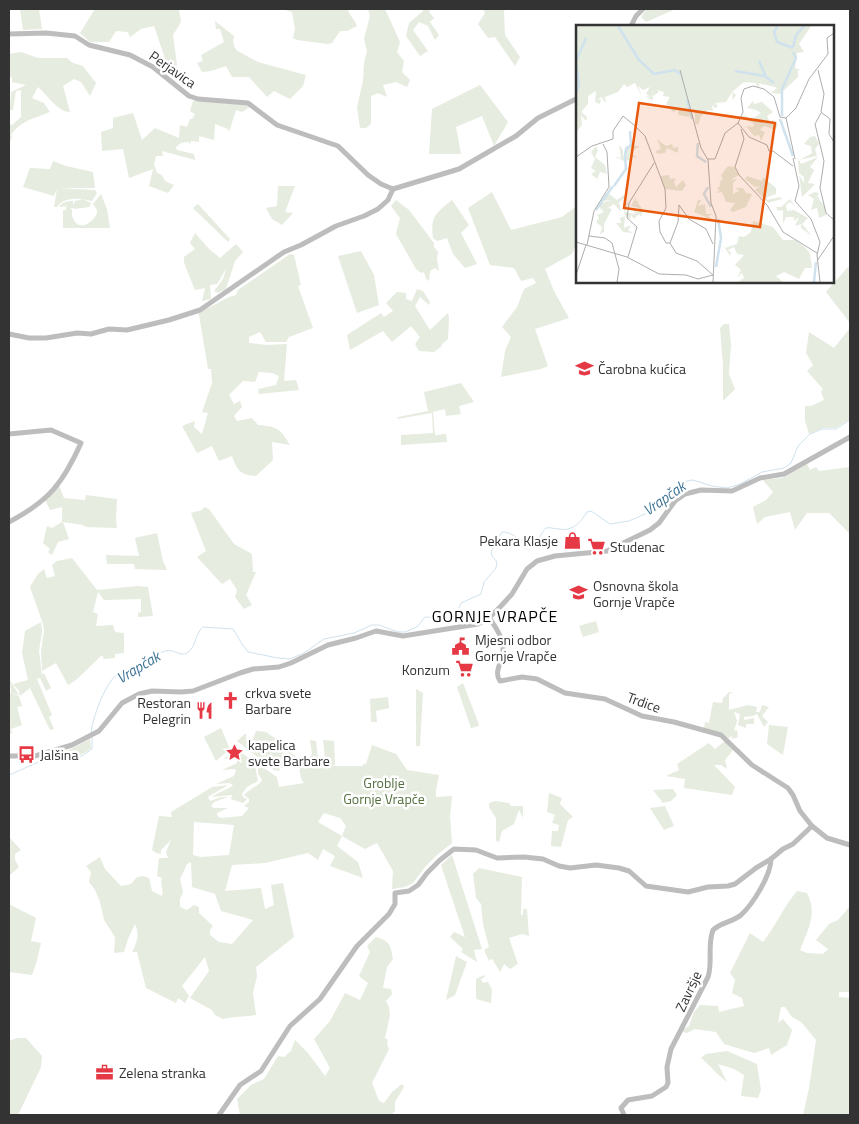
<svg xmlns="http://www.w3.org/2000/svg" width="859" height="1124" viewBox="0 0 859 1124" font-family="'Titillium Web',sans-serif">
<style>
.green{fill:#e6ecdf;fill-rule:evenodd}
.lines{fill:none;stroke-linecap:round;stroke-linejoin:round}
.stream{stroke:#cfe2ee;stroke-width:1}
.secondary{stroke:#bdbdbd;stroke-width:5}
.labels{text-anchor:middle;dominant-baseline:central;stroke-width:5;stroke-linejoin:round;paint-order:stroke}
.street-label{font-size:14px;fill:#333;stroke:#fff}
.poi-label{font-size:14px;fill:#333;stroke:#fff;text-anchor:start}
.park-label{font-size:14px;fill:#56703f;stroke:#fff}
.water-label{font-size:15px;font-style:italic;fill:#3f7597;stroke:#fff}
.quarter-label{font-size:16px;letter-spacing:1px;fill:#000;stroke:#fff}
.inset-river{fill:none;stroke:#cfe2ee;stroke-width:2.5}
.inset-road{fill:none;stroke:#adadad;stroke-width:1}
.view{fill:#e8590c;fill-opacity:0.15;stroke:#e8590c;stroke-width:2.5}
.inset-edge{fill:none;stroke:#333;stroke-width:2.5}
</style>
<rect width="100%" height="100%" fill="#fff"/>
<g class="green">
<path d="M20 9H39L42 29 23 30Z"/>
<path d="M95 9H179L181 22 173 35 177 65 169 70 154 26 141 29 130 37 128 32 116 31 109 42H90L80 33Z"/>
<path d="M282 9H348C349 16 355 19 357 26L347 31H340L332 43 328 44 297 40 293 38 295 29 292 12Z"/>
<path d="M368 9H385L400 42 397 52 404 61 402 72 410 80 407 87 396 82 383 85 387 97 378 93 371 96V124L366 128H360L357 107 363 81 364 63 367 51 364 39 370 16Z"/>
<path d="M422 9H430L429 12 434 18 430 22 439 35 435 40 428 26 419 22 413 30 428 51 420 56 406 36 409 23 423 11Z"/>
<path d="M483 9H505L504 11 505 35 520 57 515 66 495 37 488 38 478 24 485 13Z"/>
<path d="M647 9H676L646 22 641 17Z"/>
<path d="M215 21 234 36 233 42 236 50 258 62 306 75 303 86 290 99 274 91 267 97 249 77H232L226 66 211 71 202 72 197 63 203 61 201 55 224 42 220 29H216Z"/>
<path d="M21 52 38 58H67L73 63 83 66 96 83 90 96 81 82 74 79 63 86 70 112C58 112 47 95 38 87L32 98 44 103 50 112C35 118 20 121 11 135L12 137 9 145V124L12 125 21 117V90L16 91 13 110H10L11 92 26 85 12 82V78L9 75V54Z"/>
<path d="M480 85 508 122 494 146 482 116 456 127 461 154H429L432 109Z"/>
<path d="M193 101 243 103 250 107 242 112 236 110 229 132 228 129 215 124 214 140 199 136V142L191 141 190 144 188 142 181 143 176 147 177 150 194 154 195 160 162 151 163 156H156L154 164 157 173 162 175 165 181 174 185 168 193 149 186 153 169 129 178 123 149 102 151 101 132 113 128V118L133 113 142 140 155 128 179 138 180 125 187 127 190 119H192L195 114 190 111Z"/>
<path d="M53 161 66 166 93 172 95 188H57L95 190 97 193 92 201C82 198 64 196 57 207H54L57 189 54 196 23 187 30 168 50 169Z"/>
<path d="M278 186H295L285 212 293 213 282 225 272 219 266 208 277 206Z"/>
<path d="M492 192 511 230 562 217 578 205V240L572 254 545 269 554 291 569 318 535 329 548 366 541 369 501 377 505 351 511 337 502 327 517 307 524 289 536 283 533 278 521 281 514 268 490 265 468 208Z"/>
<path d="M101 194 107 209 110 228H63V210H66V207L68 206 59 207C62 202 68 201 73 201V205L75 201 83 199 91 203 89 207 74 209 73 208H71L72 210V216C73 218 74 221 76 223 84 231 98 217 97 211 97 208 94 206 93 204Z"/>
<path d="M396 200 409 210 434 243V247L438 252 437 259 439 271 435 268 430 271 429 281 426 279 424 272 421 273 416 269 396 234 400 218 391 206Z"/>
<path d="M452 200 469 225 461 233 477 264 465 268 453 254 447 238 437 241 433 238C430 216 436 213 452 200Z"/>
<path d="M198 204 230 239 228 242 193 208Z"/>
<path d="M195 233 209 249 220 258 236 244 243 252 235 261 226 289 218 293 214 291 223 279 226 269 217 284 210 285 211 299 202 301 205 288 195 290 184 263V257L195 249 190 243Z"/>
<path d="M361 251 374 275 379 305 357 313 338 256Z"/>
<path d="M290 254 294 255 301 285 298 286 313 328 289 337 286 342H266L260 332 249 337V343L266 345 287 344 284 381 296 380 299 390 259 394 258 389 276 385 279 376 272 373 259 372 255 382 243 381 229 395 234 404 240 401 242 407 234 416 237 421 252 418 258 425C278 427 280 428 290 445L272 442 273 460 256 476C240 475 237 470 232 456L219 461 212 446 197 453 182 426 195 421 194 427 202 434 208 413 202 412 212 383 211 369H208L198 309C211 311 223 297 236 295L238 290Z"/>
<path d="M848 267 850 268V323L826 292Z"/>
<path d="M417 289 423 291 430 302 429 305 420 297 415 306 430 330 448 313C450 317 448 333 448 339L441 345 442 346 434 352 419 351 415 344 420 337 411 326 392 342 383 331 350 350 347 335 381 313 384 317 393 311 386 303 397 292 406 293V299L412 301Z"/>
<path d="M724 324H729L731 345 729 374 735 389 723 401V365L720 328Z"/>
<path d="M850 328V419L836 428H823L809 434 805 421V406H811L824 400 821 392 823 389 807 371 813 365 806 353 809 332 834 348Z"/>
<path d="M461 383 474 402 459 406 461 414 446 416 445 409 433 412 435 435 446 434 447 442 401 445V435L433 433 432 413 397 419 398 417 428 411 424 392Z"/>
<path d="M807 464 810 470 816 467 819 471 850 467V537V534L829 513H807L795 530 790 512 765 517 757 524 753 507 766 500 773 492 763 480 782 478Z"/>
<path d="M58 483 64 498 85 500 86 495 117 499 116 519 117 528 86 527 83 525 63 522 69 539 58 542 52 555 48 552 50 549 43 543 47 526 52 528 62 522V507L50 510 44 498Z"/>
<path d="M204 507 209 509 234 544 252 554 253 572H256L246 595 252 605 244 609 235 597 237 590 230 579 222 584 197 557 206 551 191 513 202 510Z"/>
<path d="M157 533 163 561 167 570 135 569 134 564H107L106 555 139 556 135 538Z"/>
<path d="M72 558 97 590 138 586 148 587 153 616 138 617V613L141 612V599L104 600 98 592 93 612 98 614 96 626 113 625 115 632 124 633V653L115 654V658L104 659 102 655 76 680 68 685 56 663 42 671 41 651 44 630 43 624 30 587 38 574 44 569 47 578 55 576 52 565 57 561Z"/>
<path d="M596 621 599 632 583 637 579 626Z"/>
<path d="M41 622 42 631 39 651 42 675 44 673 51 688 46 691 40 678 37 679 52 715 49 717 54 729 50 730 30 688 20 696 19 691 13 684 28 680 22 653 25 631Z"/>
<path d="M10 680 19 695 11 693 19 696 22 706 17 707 22 725 11 729 12 733 9 734V693H11Z"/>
<path d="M463 683 478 722 479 726 471 728 457 687Z"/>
<path d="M416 689 423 693 420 746H416Z"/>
<path d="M729 692 733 693 729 694V710L748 705 757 707 756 712H760L762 705 769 707 762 716 768 722 764 727 757 714 753 716 744 717V720L754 718V724H746V728L738 725 740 714 734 712 737 721 734 731 737 730 738 737 732 739V736L729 738 704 728 705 722 709 723 713 702 722 703 723 698Z"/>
<path d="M388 697 389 708 376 711 377 722H371L370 699Z"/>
<path d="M769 725 788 727 783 755 767 744Z"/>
<path d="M221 728 230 749 216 761 204 737Z"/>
<path d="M256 731 266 732 285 745 283 754 290 752 300 760 309 758 312 754 310 740 316 741 319 766H326L323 740 334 741 335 765 330 766H363V764H366L372 745 396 754 407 770 439 775 436 790V797L452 796 450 816 452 843 437 855 425 867 413 883 405 887 392 889 393 871 377 843 365 849 342 836 337 846 358 862 363 878 330 866 335 856 323 849 318 860 308 853 265 863 232 865 225 891 261 888 265 909 274 905 271 885 283 883 294 937 256 967 257 976 253 993 256 1015C245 1017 234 1016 223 1019L215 1015 212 1010 190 998 209 971 205 957 182 986 189 996 185 1003 178 998 176 1003 146 988 137 952H132C137 943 140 934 135 924L128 939 124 952 114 953 115 937 104 920 100 902 95 890 89 882 91 872 86 866 100 857 105 869 121 886 131 884 137 877 143 876 149 878 152 891 162 896C164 890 160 885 162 878L157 876 159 858H168L166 852 171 840 161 850V854L156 853 152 850 159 816 172 817 171 812 212 787 228 785 208 797 210 801 221 797H228L214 802 211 806 214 808H228L217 813 218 817 222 818 242 816 249 808 244 806 249 802V799L244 795C249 789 259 786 262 780L258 773V764L277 777 279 787 304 783 301 779 299 766 280 768 279 771 274 770 237 741 246 733V741L253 739ZM324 813 340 818 346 826 342 836 318 822ZM194 822 234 825 229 855 201 857 193 855ZM191 862 192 887 215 894 221 911 253 920 232 944 219 942 210 935V930L213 926 199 913V907L194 905 187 910 180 907V899L183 892 180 879 187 864Z"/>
<path d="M90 739 91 748C81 759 61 758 46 759V757L71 749Z"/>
<path d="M725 741 733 750 725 760 727 769 721 765H714L735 787 732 795 684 788 685 779 666 776 679 770 677 764 709 743 715 749Z"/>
<path d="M238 750 254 762 258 781 247 787 242 794 243 797 247 799 243 803 231 799 232 795 212 797C218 792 230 789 233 785L229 783 216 784 234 776 236 770 235 769 222 770 237 763V757L223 759Z"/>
<path d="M673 789 677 795 671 801 663 803 653 790Z"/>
<path d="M549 793 562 798 560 804 573 817 568 820 561 847 551 846 552 831H558L559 825 552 823 555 815 547 812Z"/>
<path d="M495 801 509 803 511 806H523V818L519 810 514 824 502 831 499 842 496 841V818L489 807V803Z"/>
<path d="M665 806 674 826 664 830 650 808Z"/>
<path d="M9 837 21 850 15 854V860L19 867 9 876Z"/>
<path d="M452 855 482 949 474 950 477 962 461 952 463 949 450 937 454 932 465 937 441 865Z"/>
<path d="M479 868 522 877 521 915H523V909H527L529 936 522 934 509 938 518 964 510 969 504 964 500 972 493 960 491 959 489 961 484 950 489 947 483 924 481 904 476 898 473 874Z"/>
<path d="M797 891 807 893C818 914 808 929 800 950L807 953 823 954 828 949 816 940 829 924 838 920 850 906V992H839V997L850 998V1115H803L809 1088 816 1040 802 1023 791 1016 785 1007H781L778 1023 783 1019 792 1030 787 1045 771 1055 769 1048 754 1053 724 1044 716 1032 695 1029 687 1033 680 1031 689 1026 694 1012 700 1005 718 1006 719 1012 744 1006 742 998 732 993 735 980 730 973 750 933 763 942C776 926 783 907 797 891Z"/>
<path d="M9 904 36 918 31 941 41 943 36 964 32 975 9 972Z"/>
<path d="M376 937C390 941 391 946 393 959L387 967 383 988 391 989 392 994 386 1001 389 1007 390 1015 385 1038 388 1040 387 1044 389 1049 372 1083 379 1101 384 1103 392 1092 402 1084 404 1087 395 1102V1111L391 1115H240L237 1099 251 1085 264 1079 278 1056 284 1057 291 1051 295 1040 308 1053 325 1076 330 1068 314 1039 330 1021 345 993 360 1000 368 983 359 976 370 952 367 946Z"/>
<path d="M456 956 467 962 455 995 446 1000Z"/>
<path d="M484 975 485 977 481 979 483 983 488 982 492 990 491 1003 476 999V979Z"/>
<path d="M17 1038H26L42 1056 41 1067 19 1113 18 1115H9V1041Z"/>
<path d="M727 1051 757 1064 761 1090 758 1098 741 1096 744 1075 734 1069 718 1064 727 1082C717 1075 711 1066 701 1058L706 1054Z"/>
</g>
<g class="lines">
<g class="stream">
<path d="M91 734C92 718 106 680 120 672 127 669 136 669 143 666 151 662 157 653 165 651 173 648 180 657 187 653 196 648 195 633 203 627L233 629 242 644 248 652 278 658 290 659 304 653 324 639 354 633 372 625H379L398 632H405L417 627 425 617C436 617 451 626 458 611 459 608 460 605 461 603L481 594 484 582 496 568 497 562 492 556 491 552 502 532C514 531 523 547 536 540 541 538 542 531 546 528 551 527 554 529 559 529 572 532 581 522 587 512L591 511 610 524 629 521 645 514 652 509 658 500 672 488 687 481 693 480 712 486 727 488 740 484 762 472 784 468 791 463 798 446 810 434 822 429H836L850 420"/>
<path d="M9 775 41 761 82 756 92 749V738"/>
</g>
<g class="secondary">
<path d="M631 26 636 16 643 9"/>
<path d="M9 34 46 33 75 36 89 45 130 55 153 67 189 96 198 99 248 103 277 125 338 146 368 175 381 184 393 189"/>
<path d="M393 189 459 169 516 136 538 118 578 98"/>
<path d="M9 334 29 338H46L77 333 91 334 109 329 127 330 169 320 200 310 284 252 301 245 336 226 364 216 378 209 388 200 393 189"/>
<path d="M9 434 51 430 81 443C63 483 49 501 9 522"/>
<path d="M489 618C496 627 504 639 503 651 503 661 493 672 500 681L522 677 537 679 565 693 605 699 642 716 674 722 721 735 752 765 788 788 793 795 800 811 812 826 827 838 850 845"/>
<path d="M9 756H35L72 745 99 731 122 703 139 694 152 691 181 692 193 691 240 673 253 669 279 667 291 663 328 645 356 638 376 631 403 636 478 624 489 618 501 606 512 594 527 569 537 561 555 556 607 551 650 530 659 523 675 501 685 494 701 490 732 491 760 478 784 474 850 437"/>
<path d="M219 1115 240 1085 261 1071 290 1026 320 999 357 946 389 914 395 904V893L409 891 418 885 427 873 440 860 454 849 476 850 497 858 524 857 543 859 559 866 570 868 596 865 619 868 629 871 646 886 688 892 708 887 728 886 735 884 756 868 771 859 783 849 793 844 812 826"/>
<path d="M624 1115 621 1108 628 1100 652 1096 666 1087 668 1083 667 1067 671 1049 708 977C713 962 707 946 713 930 721 922 733 922 741 915 753 904 771 875 771 859"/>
</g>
</g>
<defs>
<symbol id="school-bare" viewBox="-9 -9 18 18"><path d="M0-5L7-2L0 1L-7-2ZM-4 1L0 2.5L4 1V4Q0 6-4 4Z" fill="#e63946" stroke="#fff" stroke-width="2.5" paint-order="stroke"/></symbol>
<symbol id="shop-bare" viewBox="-9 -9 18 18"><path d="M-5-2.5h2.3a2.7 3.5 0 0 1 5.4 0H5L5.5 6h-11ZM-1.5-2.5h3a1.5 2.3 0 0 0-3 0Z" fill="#e63946" stroke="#fff" stroke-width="2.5" paint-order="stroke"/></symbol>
<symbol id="supermarket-bare" viewBox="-9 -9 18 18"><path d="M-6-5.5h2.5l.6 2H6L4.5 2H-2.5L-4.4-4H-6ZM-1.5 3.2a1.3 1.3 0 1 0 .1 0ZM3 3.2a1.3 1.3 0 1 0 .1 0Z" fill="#e63946" stroke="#fff" stroke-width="2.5" paint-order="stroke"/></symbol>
<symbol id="civic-bare" viewBox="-9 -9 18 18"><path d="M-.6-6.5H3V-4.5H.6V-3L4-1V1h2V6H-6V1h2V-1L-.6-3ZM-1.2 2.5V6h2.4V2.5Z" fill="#e63946" stroke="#fff" stroke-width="2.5" paint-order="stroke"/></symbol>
<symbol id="church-bare" viewBox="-9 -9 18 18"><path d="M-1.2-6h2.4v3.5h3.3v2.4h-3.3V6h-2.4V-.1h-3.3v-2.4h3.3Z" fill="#e63946" stroke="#fff" stroke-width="2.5" paint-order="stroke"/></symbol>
<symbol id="restaurant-bare" viewBox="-9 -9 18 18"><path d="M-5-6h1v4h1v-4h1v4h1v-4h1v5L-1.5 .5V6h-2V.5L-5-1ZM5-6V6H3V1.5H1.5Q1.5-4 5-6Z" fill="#e63946" stroke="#fff" stroke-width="2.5" paint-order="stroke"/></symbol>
<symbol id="sight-bare" viewBox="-9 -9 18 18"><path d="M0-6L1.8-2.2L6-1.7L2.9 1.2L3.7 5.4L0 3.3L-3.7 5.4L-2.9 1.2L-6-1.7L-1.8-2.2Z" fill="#e63946" stroke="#fff" stroke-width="2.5" paint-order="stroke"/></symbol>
<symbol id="bus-bare" viewBox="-9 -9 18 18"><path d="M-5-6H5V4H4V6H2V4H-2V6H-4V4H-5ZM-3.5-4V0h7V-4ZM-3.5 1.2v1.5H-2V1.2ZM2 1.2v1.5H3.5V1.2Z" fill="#e63946" stroke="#fff" stroke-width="2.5" paint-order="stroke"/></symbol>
<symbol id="office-bare" viewBox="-9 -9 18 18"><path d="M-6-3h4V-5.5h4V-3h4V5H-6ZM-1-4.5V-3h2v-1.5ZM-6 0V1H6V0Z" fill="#e63946" stroke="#fff" stroke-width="2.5" paint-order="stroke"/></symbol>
</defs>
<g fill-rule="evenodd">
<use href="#school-bare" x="572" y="356" width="25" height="25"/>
<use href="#shop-bare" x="560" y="528" width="25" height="25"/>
<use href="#supermarket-bare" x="584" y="534" width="25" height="25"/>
<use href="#school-bare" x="566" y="580" width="25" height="25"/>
<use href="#civic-bare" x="448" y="634" width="25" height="25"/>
<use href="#supermarket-bare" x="452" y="656" width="25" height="25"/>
<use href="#church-bare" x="218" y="688" width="25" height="25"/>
<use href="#restaurant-bare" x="192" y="698" width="25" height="25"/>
<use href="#sight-bare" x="222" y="740" width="25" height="25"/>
<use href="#bus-bare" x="14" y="742" width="25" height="25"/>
<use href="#office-bare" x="92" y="1060" width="25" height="25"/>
</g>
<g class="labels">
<g class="street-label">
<text transform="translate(173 69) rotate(35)">Perjavica</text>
<text transform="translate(644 702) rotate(20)">Trdice</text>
<text transform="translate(688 991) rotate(-65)">Završje</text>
</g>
<g class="poi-label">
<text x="598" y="368">Čarobna kućica</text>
<text x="558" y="540" text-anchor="end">Pekara Klasje</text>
<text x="610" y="546">Studenac</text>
<text x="593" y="585">Osnovna škola<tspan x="593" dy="16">Gornje Vrapče</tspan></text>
<text x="475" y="639">Mjesni odbor<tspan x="475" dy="16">Gornje Vrapče</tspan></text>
<text x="450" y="669" text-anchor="end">Konzum</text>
<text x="245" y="692">crkva svete<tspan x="245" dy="16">Barbare</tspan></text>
<text x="191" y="702" text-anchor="end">Restoran<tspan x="191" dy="16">Pelegrin</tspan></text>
<text x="248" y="744">kapelica<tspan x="248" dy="16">svete Barbare</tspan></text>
<text x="40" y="754">Jalšina</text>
<text x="119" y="1072">Zelena stranka</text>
</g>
<g class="park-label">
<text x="384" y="782">Groblje<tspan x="384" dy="16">Gornje Vrapče</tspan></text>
</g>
<g class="water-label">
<text transform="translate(664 498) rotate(-35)">Vrapčak</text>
<text transform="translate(138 667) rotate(-31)">Vrapčak</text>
</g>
<g class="quarter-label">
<text x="495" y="616">GORNJE VRAPČE</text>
</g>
</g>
<g transform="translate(576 25)">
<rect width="258" height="258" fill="#fff"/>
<path d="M0 0H236L223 19 228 27 221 28 219 43 226 45H222V52L204 69 195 68 201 63 199 62 182 58 184 61 181 62 180 58 168 57 156 67 160 70 157 75 156 67 150 77 139 78 142 81 139 83 136 80 137 86 132 85 125 91 122 100 119 98V87H114L113 92 102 90V85L97 87 90 79 94 72 87 71 88 67 81 65 83 67 77 71 76 65 77 75 74 74 70 71 75 72 70 69 74 62 67 65 62 61 66 72 59 58 51 62 48 59 42 67 29 72 30 78 25 72 21 75 25 74 24 79 19 77 20 66 12 71V79L5 87 11 92 10 96 5 90 6 100 0 107ZM177 76 178 79 186 77 197 87 191 91 194 97 197 95 202 100 199 105 188 101 184 105 189 107 185 116 183 110 178 111 170 101 177 102 178 99 167 92V90L176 94 185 88 178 84 176 87 177 84 171 83ZM239 111 243 119 239 124 241 131 223 135 225 139 242 132 234 142 238 145 232 158 239 159 226 172 223 150 228 158V152L223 148 222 136 236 128 235 121 228 119 234 112ZM81 114 90 121 96 119 97 123 102 122V128L91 123 89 128 81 129 80 126 85 124ZM43 120 47 125V133L50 121H64L53 128 62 133 54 131 55 135 48 136 38 131 45 133ZM20 121 22 125 19 132 29 140 31 149 24 147 21 154 15 149 20 146 15 143 19 134 15 127ZM152 141 158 142 163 150 155 155 161 154 157 158V169L163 166 160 163H167L170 168 176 169 170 182 157 187 154 185 159 178 150 177 146 167 140 168 144 165 141 164 145 159 143 157H146L143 156 147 155 145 150ZM93 150 94 154 100 153 98 157 100 162 107 155 110 160 106 166 89 164 84 151ZM171 151 186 156 187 152 200 163V169L191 172V175L204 172 206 174 192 178 179 165 184 161 179 162 169 154ZM239 167 243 168 241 171 249 182 250 190 243 193 241 183 235 185 238 174 232 170ZM32 168 41 175 48 170 49 173 43 177 45 187 38 179 32 183 36 184 28 199V207L24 209 26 202 20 197 23 193 21 190 28 187 23 182 26 178 35 175 26 176ZM60 172V176H63L60 180 62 178 67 185 65 192 63 189 58 194 55 190 54 194 49 191 48 203 52 201H55L52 205 57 208 47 207 40 198H45L44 193 49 191 47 178H52L49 187 59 189 57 185 62 187 63 183 55 181ZM214 174 219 181 214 177 210 180 211 186 218 185 232 193 226 199 236 211 225 203V199L219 201 223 192 218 196V192H210L207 199V185L202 186 200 182H205ZM122 175H125L122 181 129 179 130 189H137L132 191 137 195 118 187ZM177 196 197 202 207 215H219L229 222 234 229 236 243H229L223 254 208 247 200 251 207 257H162L168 253 166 248 161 253 165 245 159 240 168 230 161 229 158 222 152 225 155 228 154 231 149 223 161 219 163 211 168 212 175 207Z" fill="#e6ecdf"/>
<path class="inset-river" d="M202 0 198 7 201 17 217 23M42 1 63 35 78 49 99 45 104 49M217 22 220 10 229 0M183 36 190 52 198 58M159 46 190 51M0 68 3 60 0 36 10 13M111 75 116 94M206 91V64L220 33 217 27M204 94 217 131M122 118 121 131 130 137M38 161 50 144 49 131 50 124 55 120 54 106M132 162 128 169 135 182M20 185 37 161M140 242 145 213 142 194M238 257 240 237"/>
<path class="inset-road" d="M104 45 125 123M242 45 248 69 245 87 254 94 253 109 258 117M245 88 239 99 248 136 244 163 250 188 258 195M210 93 220 83 233 54 252 29 251 13 258 8M162 98 167 87 165 73 168 64 177 61 188 64 198 72 204 92 210 93 219 134M162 98 173 112 191 120 193 126H197L217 141M165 104 168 114 159 142 163 150 191 180 207 207 241 228M125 123 132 135 135 178 140 191 137 257M0 132 16 121 37 114V106L47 91 58 100 69 111 89 164 90 183 83 196 84 207 90 218H94M217 133 223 161 219 176 235 194 244 217 241 230 244 257M131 134H139L149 108 162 98M13 211 29 213 36 218 43 244 41 257M0 217 51 232 83 249 110 250 122 254 137 250M94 218 102 197 103 180 113 194 130 204 137 219M94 218 100 228 121 236 137 250M11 220 18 186 33 162 31 127 27 119M52 232 61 202 51 193 53 178 78 138M241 236 258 211M0 250 10 220"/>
<path class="view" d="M63 78 199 98 184 202 48 183Z"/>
<rect width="258" height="258" class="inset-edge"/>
</g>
<rect width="859" height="1124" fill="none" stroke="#333333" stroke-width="20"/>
</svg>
